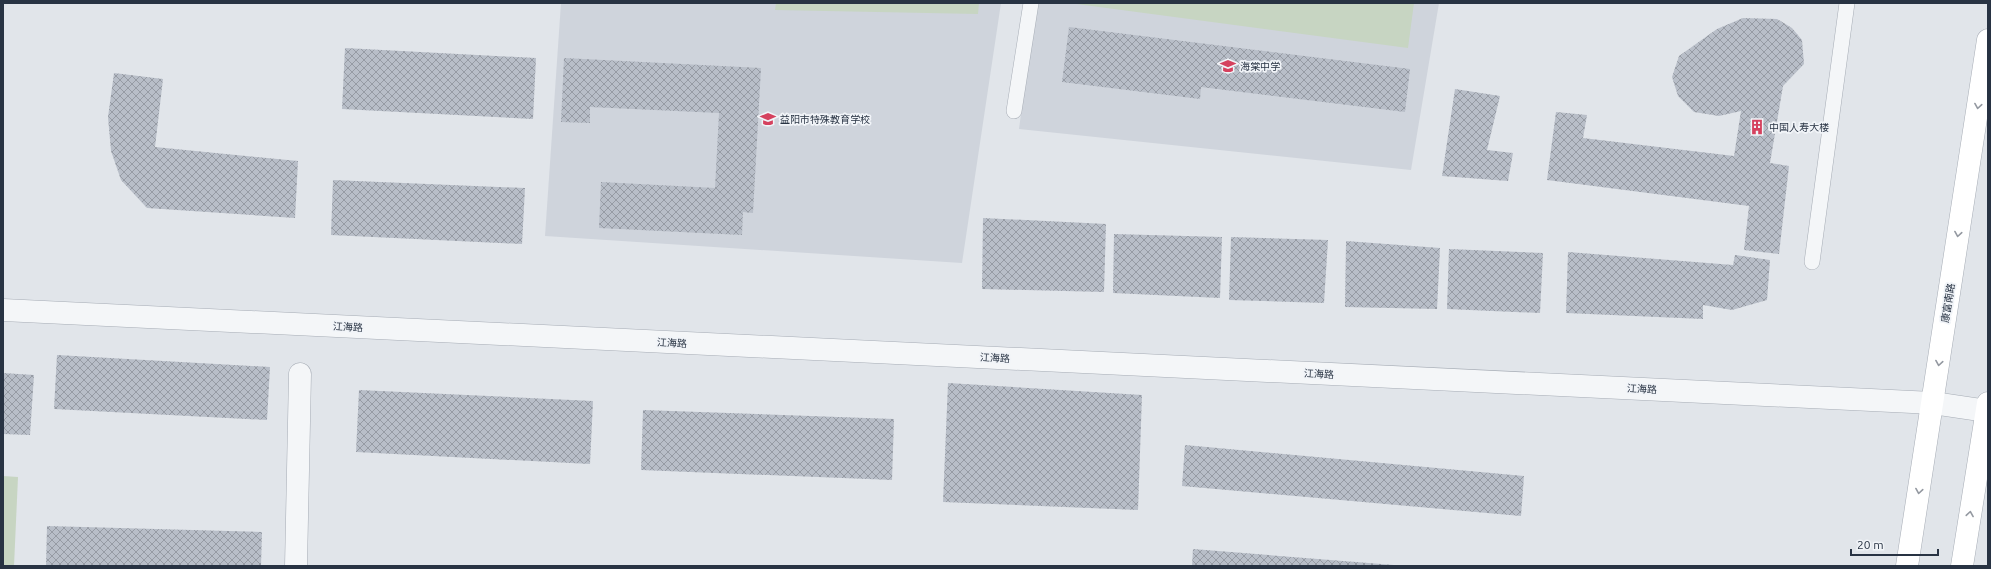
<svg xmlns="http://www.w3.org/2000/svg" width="1991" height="569" viewBox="0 0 1991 569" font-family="Ubuntu,'Noto Sans SC',sans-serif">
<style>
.built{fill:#cfd4dc}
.garden{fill:#c7d5c2}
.building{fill:url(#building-cross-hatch)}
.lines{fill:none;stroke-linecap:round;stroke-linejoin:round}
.service-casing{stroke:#a6acb5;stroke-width:16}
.minor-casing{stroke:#a6acb5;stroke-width:23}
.tertiary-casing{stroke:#a6acb5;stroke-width:23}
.secondary-casing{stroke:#a6acb5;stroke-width:23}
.service{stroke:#f4f6f8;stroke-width:15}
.minor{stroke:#f4f6f8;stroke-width:22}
.tertiary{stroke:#f4f6f8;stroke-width:22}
.secondary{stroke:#fff;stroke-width:22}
.oneway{stroke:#9499a1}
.labels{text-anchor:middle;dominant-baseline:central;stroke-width:3.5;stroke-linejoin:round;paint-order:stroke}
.poi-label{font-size:10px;fill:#283343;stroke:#f1f4f8;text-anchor:start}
.street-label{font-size:10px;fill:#283343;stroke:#f1f4f8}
</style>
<defs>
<pattern id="building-cross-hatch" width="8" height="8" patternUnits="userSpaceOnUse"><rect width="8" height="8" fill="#b8bec8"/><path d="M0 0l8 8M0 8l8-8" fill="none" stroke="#969ba4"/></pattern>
</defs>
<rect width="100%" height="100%" fill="#e1e5ea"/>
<g class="built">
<path d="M561 3H1001L962 263 545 236Z"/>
<path d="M1036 3H1439L1411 170 1019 129Z"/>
</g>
<g class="garden">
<path d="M776 3H979L978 14 775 10Z"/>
<path d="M1069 3H1414L1408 48Z"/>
<path d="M3 476 18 477 14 566H3Z"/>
</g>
<g class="building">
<path d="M1743 18 1777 19 1792 28 1802 40 1804 64 1783 86 1770 163 1789 166 1779 254 1744 250 1749 206 1547 180 1556 112 1587 115 1583 138 1734 156 1741 111 1719 116 1694 112 1678 96 1672 77 1679 56 1717 29Z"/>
<path d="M1069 27 1410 69 1405 112 1201 87 1200 99 1062 82Z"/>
<path d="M345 48 536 58 533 119 342 109Z"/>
<path d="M564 58 761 68 753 213 743 212 742 235 599 228 601 182 715 188 719 113 590 107V123L561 122Z"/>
<path d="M114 73 163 79 155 147 298 161 295 218 147 208 121 180 111 151 108 117Z"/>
<path d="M1455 89 1500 96 1487 150 1513 153 1508 181 1442 176Z"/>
<path d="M333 180 525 188 522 244 331 235Z"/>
<path d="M983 218 1106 224 1104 292 982 289Z"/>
<path d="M1114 234 1222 237 1220 298 1113 293Z"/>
<path d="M1231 237 1328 240 1324 303 1229 300Z"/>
<path d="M1346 241 1440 248 1437 309 1345 307Z"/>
<path d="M1449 249 1543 253 1540 313 1447 309Z"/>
<path d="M1568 252 1733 265 1735 255 1770 260 1767 300 1732 310 1703 305V319L1566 313Z"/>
<path d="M57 355 270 367 267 420 54 409Z"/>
<path d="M3 373 34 375 30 435 3 434Z"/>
<path d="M948 383 1142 395 1138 510 943 502Z"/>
<path d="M359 390 593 401 590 464 356 452Z"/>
<path d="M643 410 894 419 892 480 641 470Z"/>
<path d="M1185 445 1524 476 1521 516 1182 486Z"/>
<path d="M47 526 262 532 261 566H46Z"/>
<path d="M1193 549 1394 565V566H1192Z"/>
</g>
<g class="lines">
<defs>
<g id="service">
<path d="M1014 111 1031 3"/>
<path d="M1812 262 1847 3"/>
</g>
<path id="minor" d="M296 566 300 374"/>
<path id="tertiary" d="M3 310 1933 403 1987 411"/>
<g id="secondary">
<path d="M1907 566 1988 40"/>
<path d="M1962 566 1988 403"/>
</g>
</defs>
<use href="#service" class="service-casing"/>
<use href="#minor" class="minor-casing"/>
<use href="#tertiary" class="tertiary-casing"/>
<use href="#secondary" class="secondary-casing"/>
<use href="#service" class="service"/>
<use href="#minor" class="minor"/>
<use href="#tertiary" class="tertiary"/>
<use href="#secondary" class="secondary"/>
</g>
<defs><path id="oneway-chevron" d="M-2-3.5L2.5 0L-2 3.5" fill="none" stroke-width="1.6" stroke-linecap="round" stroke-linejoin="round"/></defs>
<g class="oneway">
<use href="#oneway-chevron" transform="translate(1978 106) rotate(99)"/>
<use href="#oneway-chevron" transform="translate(1958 234) rotate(99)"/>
<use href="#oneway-chevron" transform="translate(1939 363) rotate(99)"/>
<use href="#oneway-chevron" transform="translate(1919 491) rotate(99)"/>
<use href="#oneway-chevron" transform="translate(1970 514) rotate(-81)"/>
</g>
<defs>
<symbol id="school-bare" viewBox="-9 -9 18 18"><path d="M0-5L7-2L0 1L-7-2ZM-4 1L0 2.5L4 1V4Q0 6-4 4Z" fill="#d5415e" stroke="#f1f4f8" stroke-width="2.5" paint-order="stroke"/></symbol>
<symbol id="building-bare" viewBox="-9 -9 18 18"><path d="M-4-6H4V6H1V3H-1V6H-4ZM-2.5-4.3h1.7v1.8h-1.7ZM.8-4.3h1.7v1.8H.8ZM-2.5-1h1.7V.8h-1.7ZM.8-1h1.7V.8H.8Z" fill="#d5415e" stroke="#f1f4f8" stroke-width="2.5" paint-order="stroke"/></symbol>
</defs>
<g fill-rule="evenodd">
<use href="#school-bare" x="1217" y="55" width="22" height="22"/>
<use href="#school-bare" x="757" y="108" width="22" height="22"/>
<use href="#building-bare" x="1746" y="116" width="22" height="22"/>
</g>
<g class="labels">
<g class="poi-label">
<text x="1240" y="66">海棠中学</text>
<text x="780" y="119">益阳市特殊教育学校</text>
<text x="1769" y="127">中国人寿大楼</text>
</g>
<g class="street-label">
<text transform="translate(1948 303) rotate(-81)">康富南路</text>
<text transform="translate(348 327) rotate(3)">江海路</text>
<text transform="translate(672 343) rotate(3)">江海路</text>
<text transform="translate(995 358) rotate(3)">江海路</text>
<text transform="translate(1319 374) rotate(3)">江海路</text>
<text transform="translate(1642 389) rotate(3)">江海路</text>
</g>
</g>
<rect width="1991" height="569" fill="none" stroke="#283343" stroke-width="8"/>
<path d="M1851 549v6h87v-6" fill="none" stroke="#283343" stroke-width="2"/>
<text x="1857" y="549" font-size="12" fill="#283343" stroke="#f1f4f8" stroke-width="3" paint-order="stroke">20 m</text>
</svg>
